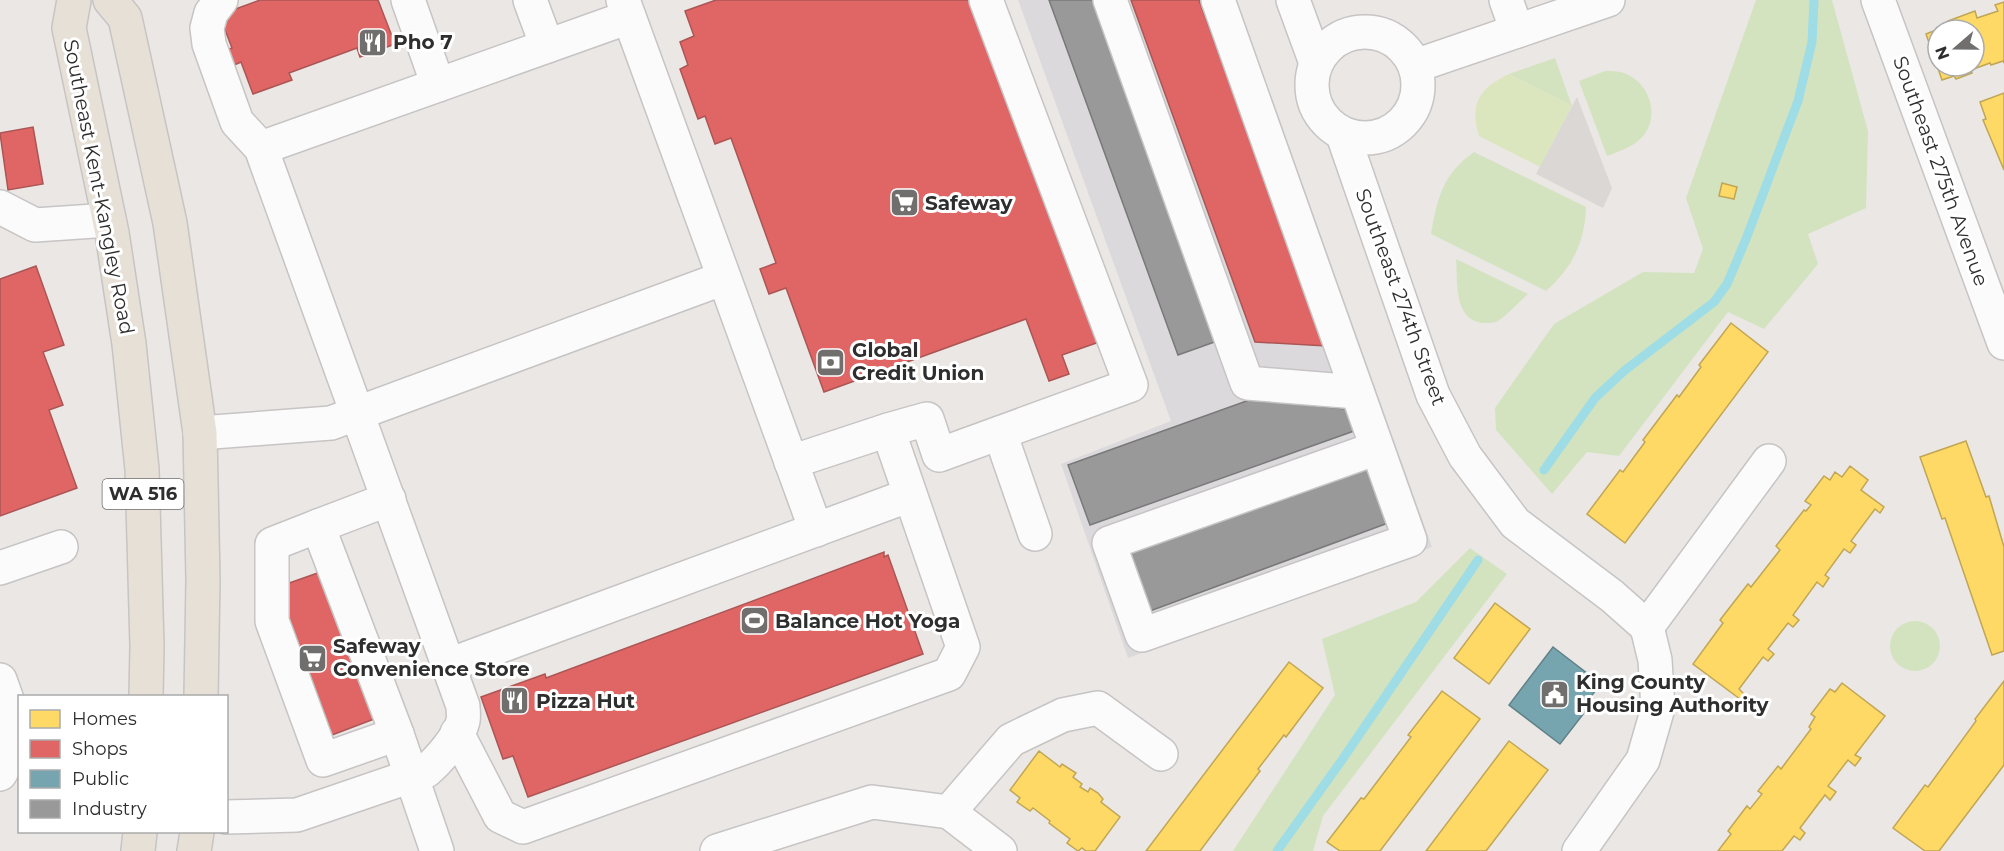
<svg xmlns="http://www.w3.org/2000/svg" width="2004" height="851" viewBox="0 0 2004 851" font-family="Montserrat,sans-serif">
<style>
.industrial{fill:#dbd9db}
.green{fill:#d3e3c0}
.pitch{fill:#dce6be}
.plaza{fill:#dbd7d4}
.homes{fill:#ffd966;stroke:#c0a655;stroke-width:1.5;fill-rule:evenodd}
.shops{fill:#e06666;stroke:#ab5555;stroke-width:1.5}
.public{fill:#76a5af;stroke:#608188;stroke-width:1.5}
.industry{fill:#999;stroke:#797979;stroke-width:1.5}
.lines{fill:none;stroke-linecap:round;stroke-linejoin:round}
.stream{stroke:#9edce6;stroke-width:9}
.minor-casing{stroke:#c6c4c4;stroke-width:36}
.major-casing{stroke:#c6c4c4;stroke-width:36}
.minor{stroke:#fcfbfb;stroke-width:33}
.major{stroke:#e7e0d6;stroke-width:33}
.labels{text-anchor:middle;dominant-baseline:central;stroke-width:6;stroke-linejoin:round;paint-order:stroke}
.shield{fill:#fff;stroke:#6d6d6d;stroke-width:1.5}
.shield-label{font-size:18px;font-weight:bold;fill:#2e2e2e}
.poi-label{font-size:20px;font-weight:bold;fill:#2e2e2e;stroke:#fff;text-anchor:start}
.street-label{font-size:20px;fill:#2e2e2e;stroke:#fff}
</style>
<rect width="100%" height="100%" fill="#ebe7e4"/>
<path class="industrial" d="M1018 0H1237L1432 547 1128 658 1061 464 1171 421Z"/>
<g class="green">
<path d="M1756 0H1832L1868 131 1866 208 1808 234 1818 264 1764 329 1728 312 1619 456 1587 452 1552 494 1496 430 1495 408 1554 324 1643 272 1694 273 1703 249 1686 198Z"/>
<path d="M1555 58 1572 106 1509 74Z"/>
<path d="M1605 71C1611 71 1618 71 1624 73 1649 82 1660 114 1644 135 1634 147 1620 151 1607 156L1579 81Z"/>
<path d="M1474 152 1586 207C1585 242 1572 268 1546 291L1431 234C1437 198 1443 174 1474 152Z"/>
<path d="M1456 259 1528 294C1520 301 1505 318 1496 322 1492 323 1486 323 1482 323 1453 319 1458 281 1456 259Z"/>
<path d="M1470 548 1507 574 1323 816 1313 851H1233L1335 695 1322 639 1416 602Z"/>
<circle cx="1915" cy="646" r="25"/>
</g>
<path class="pitch" d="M1509 74 1572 106 1540 167 1479 136C1469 103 1480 88 1509 74Z"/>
<path class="plaza" d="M1577 97 1612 188 1603 208 1536 174Z"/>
<g class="homes">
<path d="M2004 2V63L2003 61 1991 65 1990 63 1971 70 1972 73 1956 79 1954 76 1942 80 1926 34 1949 25 1948 21 1975 11 1977 18 1998 11 1995 5ZM1938 30H1974V66H1938Z"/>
<path d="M2004 93V170L1983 120 1986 119 1980 102Z"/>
<path d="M1722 183 1737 187 1734 199 1719 196Z"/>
<path d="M1731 323 1768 352 1625 543 1587 514 1620 470 1623 472 1645 442 1643 440 1677 395 1679 397 1701 367 1699 365Z"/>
<path d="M1966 441 1986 497 1989 496 2004 547V651L1992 655 1945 518 1942 519 1920 457Z"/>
<path d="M1850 466 1868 480 1861 490 1884 507 1880 513 1875 509 1851 541 1856 545 1850 553 1844 549 1825 575 1829 578 1823 587 1817 582 1793 615 1799 620 1793 627 1788 623 1768 649 1774 654 1768 661 1763 657 1739 689 1744 694 1740 699 1693 664 1723 623 1720 620 1748 584 1751 587 1780 550 1776 546 1804 510 1806 511 1811 505 1805 501 1824 476 1830 480 1835 472 1842 477Z"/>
<path d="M1495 603 1530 629 1489 684 1454 658Z"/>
<path d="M1289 662 1323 688 1286 737 1284 735 1258 769 1260 771 1200 851H1146Z"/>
<path d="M2004 681V765L1939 851H1925L1893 828 1925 785 1928 787 1976 721 1975 719Z"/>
<path d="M1842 683 1885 716 1855 755 1861 758 1855 766 1848 760 1828 786 1836 792 1830 800 1825 795 1800 828 1805 833 1800 840 1794 836 1782 851H1718L1731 834 1728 831 1747 806 1750 809 1762 794 1758 791 1778 766 1781 769 1811 729 1809 727 1815 717 1811 714 1830 689 1835 692Z"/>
<path d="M1442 691 1480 719 1380 851H1340L1327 842 1361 798 1364 799 1411 737 1408 735Z"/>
<path d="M1509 741 1548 770 1486 851H1426Z"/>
<path d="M1039 751 1060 767 1062 764 1076 773 1073 777 1082 784 1080 787 1088 792 1090 788 1098 793 1103 799 1101 802 1120 817 1095 851H1086L1082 848 1078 851 1067 843 1070 839 1049 823 1050 821 1033 808 1030 811 1017 802 1020 798 1010 790Z"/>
</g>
<g class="shops">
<path d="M260 0H378L395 44 360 57 357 48 289 73 292 80 253 94 241 62 232 66 226 50 232 48 222 22 233 10Z"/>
<path d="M716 0H979L1102 341 1062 355 1069 374 1049 381 1026 319 824 392 786 288 769 294 760 269 776 263 731 138 715 144 705 116 698 119 680 69 688 65 680 42 694 36 685 11Z"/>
<path d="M1131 0H1199L1326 346 1255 342Z"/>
<path d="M33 127 43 184 8 190 0 133Z"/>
<path d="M36 266 64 345 43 352 63 405 49 410 77 488 0 516V279Z"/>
<path d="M884 552V557L888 555 923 654 528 797 513 756 503 759 481 697 545 674 546 678Z"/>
<path d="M329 569 382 716 332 735 278 587Z"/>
</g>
<path class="public" d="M1553 647 1601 684 1584 705 1588 708 1560 744 1509 705Z"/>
<g class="industry">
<path d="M1049 0H1096L1220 340 1178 355Z"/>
<path d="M1252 399 1346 409 1354 431 1090 525 1068 465Z"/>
<path d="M1365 461 1388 523 1150 611 1127 549Z"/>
</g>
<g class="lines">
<g class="stream">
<path d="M1544 470 1595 398 1624 371 1714 302 1727 284 1746 239 1798 101 1812 42 1814 0"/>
<path d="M1277 851 1342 760 1478 560"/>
</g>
<defs>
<g id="minor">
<path d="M221 0 211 13 207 28 209 44 237 122 261 148 463 706C463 710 464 716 463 721 460 736 438 761 426 771L297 815 226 817"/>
<path d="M408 0 438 85"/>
<path d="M530 0 547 46"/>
<path d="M623 0 816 530"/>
<path d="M1110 0 1247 383 1357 392"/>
<path d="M1218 0 1410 540 1142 635 1109 543 1377 448"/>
<path d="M1293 0 1316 63"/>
<path d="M1506 0 1517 31"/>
<path d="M1878 0 2004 343"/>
<circle cx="1365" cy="85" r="53"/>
<path d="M1415 66 1608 0"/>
<path d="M1343 135 1433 395 1465 456 1515 523 1612 596 1647 627"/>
<path d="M261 148 629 17"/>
<path d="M0 207 35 225 109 220"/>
<path d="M200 433 331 423 724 278"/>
<path d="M1000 433 1035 534"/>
<path d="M791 462 888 430 927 419 939 455 1131 385 986 0"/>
<path d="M389 499 318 526 397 734 437 851"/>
<path d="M318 526 272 544V621L323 760 397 734"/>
<path d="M0 568 61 547"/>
<path d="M1647 627 1769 461"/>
<path d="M449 665 910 495"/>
<path d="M0 680C4 691 8 702 11 713 14 726 8 763 0 774"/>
<path d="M457 733 500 816 523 827 949 674 963 647 888 430"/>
<path d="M949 812 1011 740 1063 715 1098 708 1161 754"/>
<path d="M949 812 1000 851"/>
<path d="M717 851 872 802 949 812"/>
<path d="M1579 851 1643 760 1658 708 1655 660 1647 627"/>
</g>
<g id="major">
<path d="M74 0 69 28 112 233 129 344 142 469 147 646 146 696"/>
<path d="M110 0 125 18 170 223 200 433 203 580 201 696"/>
<path d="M138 851 140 832"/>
<path d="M194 851 197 832"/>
</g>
</defs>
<use href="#minor" class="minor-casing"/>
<use href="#major" class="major-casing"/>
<use href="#minor" class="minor"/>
<use href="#major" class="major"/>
</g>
<defs>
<symbol id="restaurant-square" viewBox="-11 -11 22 22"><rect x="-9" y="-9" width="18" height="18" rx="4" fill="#706f6e" stroke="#fff"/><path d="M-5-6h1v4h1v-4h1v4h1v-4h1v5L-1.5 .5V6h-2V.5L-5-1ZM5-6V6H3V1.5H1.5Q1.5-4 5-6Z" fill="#fff"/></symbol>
<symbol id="supermarket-square" viewBox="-11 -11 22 22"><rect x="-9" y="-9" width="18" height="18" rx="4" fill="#706f6e" stroke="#fff"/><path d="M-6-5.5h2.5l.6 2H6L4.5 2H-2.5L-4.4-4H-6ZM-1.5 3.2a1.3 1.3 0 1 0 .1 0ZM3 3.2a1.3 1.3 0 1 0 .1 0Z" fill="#fff"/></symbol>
<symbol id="bank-square" viewBox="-11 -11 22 22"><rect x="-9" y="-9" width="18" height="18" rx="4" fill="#706f6e" stroke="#fff"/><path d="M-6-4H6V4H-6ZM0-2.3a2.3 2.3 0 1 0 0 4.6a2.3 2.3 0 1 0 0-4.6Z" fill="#fff"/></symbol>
<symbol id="stadium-square" viewBox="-11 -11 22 22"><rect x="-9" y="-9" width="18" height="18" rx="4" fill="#706f6e" stroke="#fff"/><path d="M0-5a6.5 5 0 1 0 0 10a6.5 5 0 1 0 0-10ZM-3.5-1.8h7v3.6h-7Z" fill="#fff"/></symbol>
<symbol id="civic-square" viewBox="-11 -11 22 22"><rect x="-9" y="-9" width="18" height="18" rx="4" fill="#706f6e" stroke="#fff"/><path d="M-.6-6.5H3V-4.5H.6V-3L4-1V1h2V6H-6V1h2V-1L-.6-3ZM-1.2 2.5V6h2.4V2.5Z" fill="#fff"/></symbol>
</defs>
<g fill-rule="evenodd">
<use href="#restaurant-square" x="356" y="26" width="33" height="33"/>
<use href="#supermarket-square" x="888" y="186" width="33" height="33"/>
<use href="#bank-square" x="814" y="346" width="33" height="33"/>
<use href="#stadium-square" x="738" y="604" width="33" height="33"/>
<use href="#supermarket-square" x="296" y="642" width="33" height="33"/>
<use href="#civic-square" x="1538" y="678" width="33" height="33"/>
<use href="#restaurant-square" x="498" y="684" width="33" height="33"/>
</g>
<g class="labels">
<rect class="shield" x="102.5" y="479" width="81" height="30" rx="4.5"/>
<g class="shield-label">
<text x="143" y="494">WA 516</text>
</g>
<g class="poi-label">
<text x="393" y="42">Pho 7</text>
<text x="925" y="203">Safeway</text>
<text x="852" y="350">Global<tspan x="852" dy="23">Credit Union</tspan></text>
<text x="775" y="621">Balance Hot Yoga</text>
<text x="333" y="646">Safeway<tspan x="333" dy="23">Convenience Store</tspan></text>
<text x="1576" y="682">King County<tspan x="1576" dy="23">Housing Authority</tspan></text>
<text x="536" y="701">Pizza Hut</text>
</g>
<g class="street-label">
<text transform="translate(1941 171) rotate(70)">Southeast 275th Avenue</text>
<text transform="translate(99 187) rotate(79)">Southeast Kent-Kangley Road</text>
<text transform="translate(1401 297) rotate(70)">Southeast 274th Street</text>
</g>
</g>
<rect x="18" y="695" width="210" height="138" fill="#ffffff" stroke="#ababab" stroke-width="1.5"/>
<rect x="30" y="710" width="30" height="18" fill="#ffd966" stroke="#ababab" stroke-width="1.5"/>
<text x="72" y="725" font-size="18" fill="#2e2e2e">Homes</text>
<rect x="30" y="740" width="30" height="18" fill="#e06666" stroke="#ababab" stroke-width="1.5"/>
<text x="72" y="755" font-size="18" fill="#2e2e2e">Shops</text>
<rect x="30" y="770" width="30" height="18" fill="#76a5af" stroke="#ababab" stroke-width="1.5"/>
<text x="72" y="785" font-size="18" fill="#2e2e2e">Public</text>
<rect x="30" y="800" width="30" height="18" fill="#999999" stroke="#ababab" stroke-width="1.5"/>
<text x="72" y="815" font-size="18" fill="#2e2e2e">Industry</text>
<g transform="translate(1956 48) rotate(250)"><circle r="28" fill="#ffffff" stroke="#ababab" stroke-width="1.5"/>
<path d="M0-4.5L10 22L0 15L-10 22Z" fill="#706f6e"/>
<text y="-9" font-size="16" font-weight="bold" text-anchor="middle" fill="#2e2e2e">N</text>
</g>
</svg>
